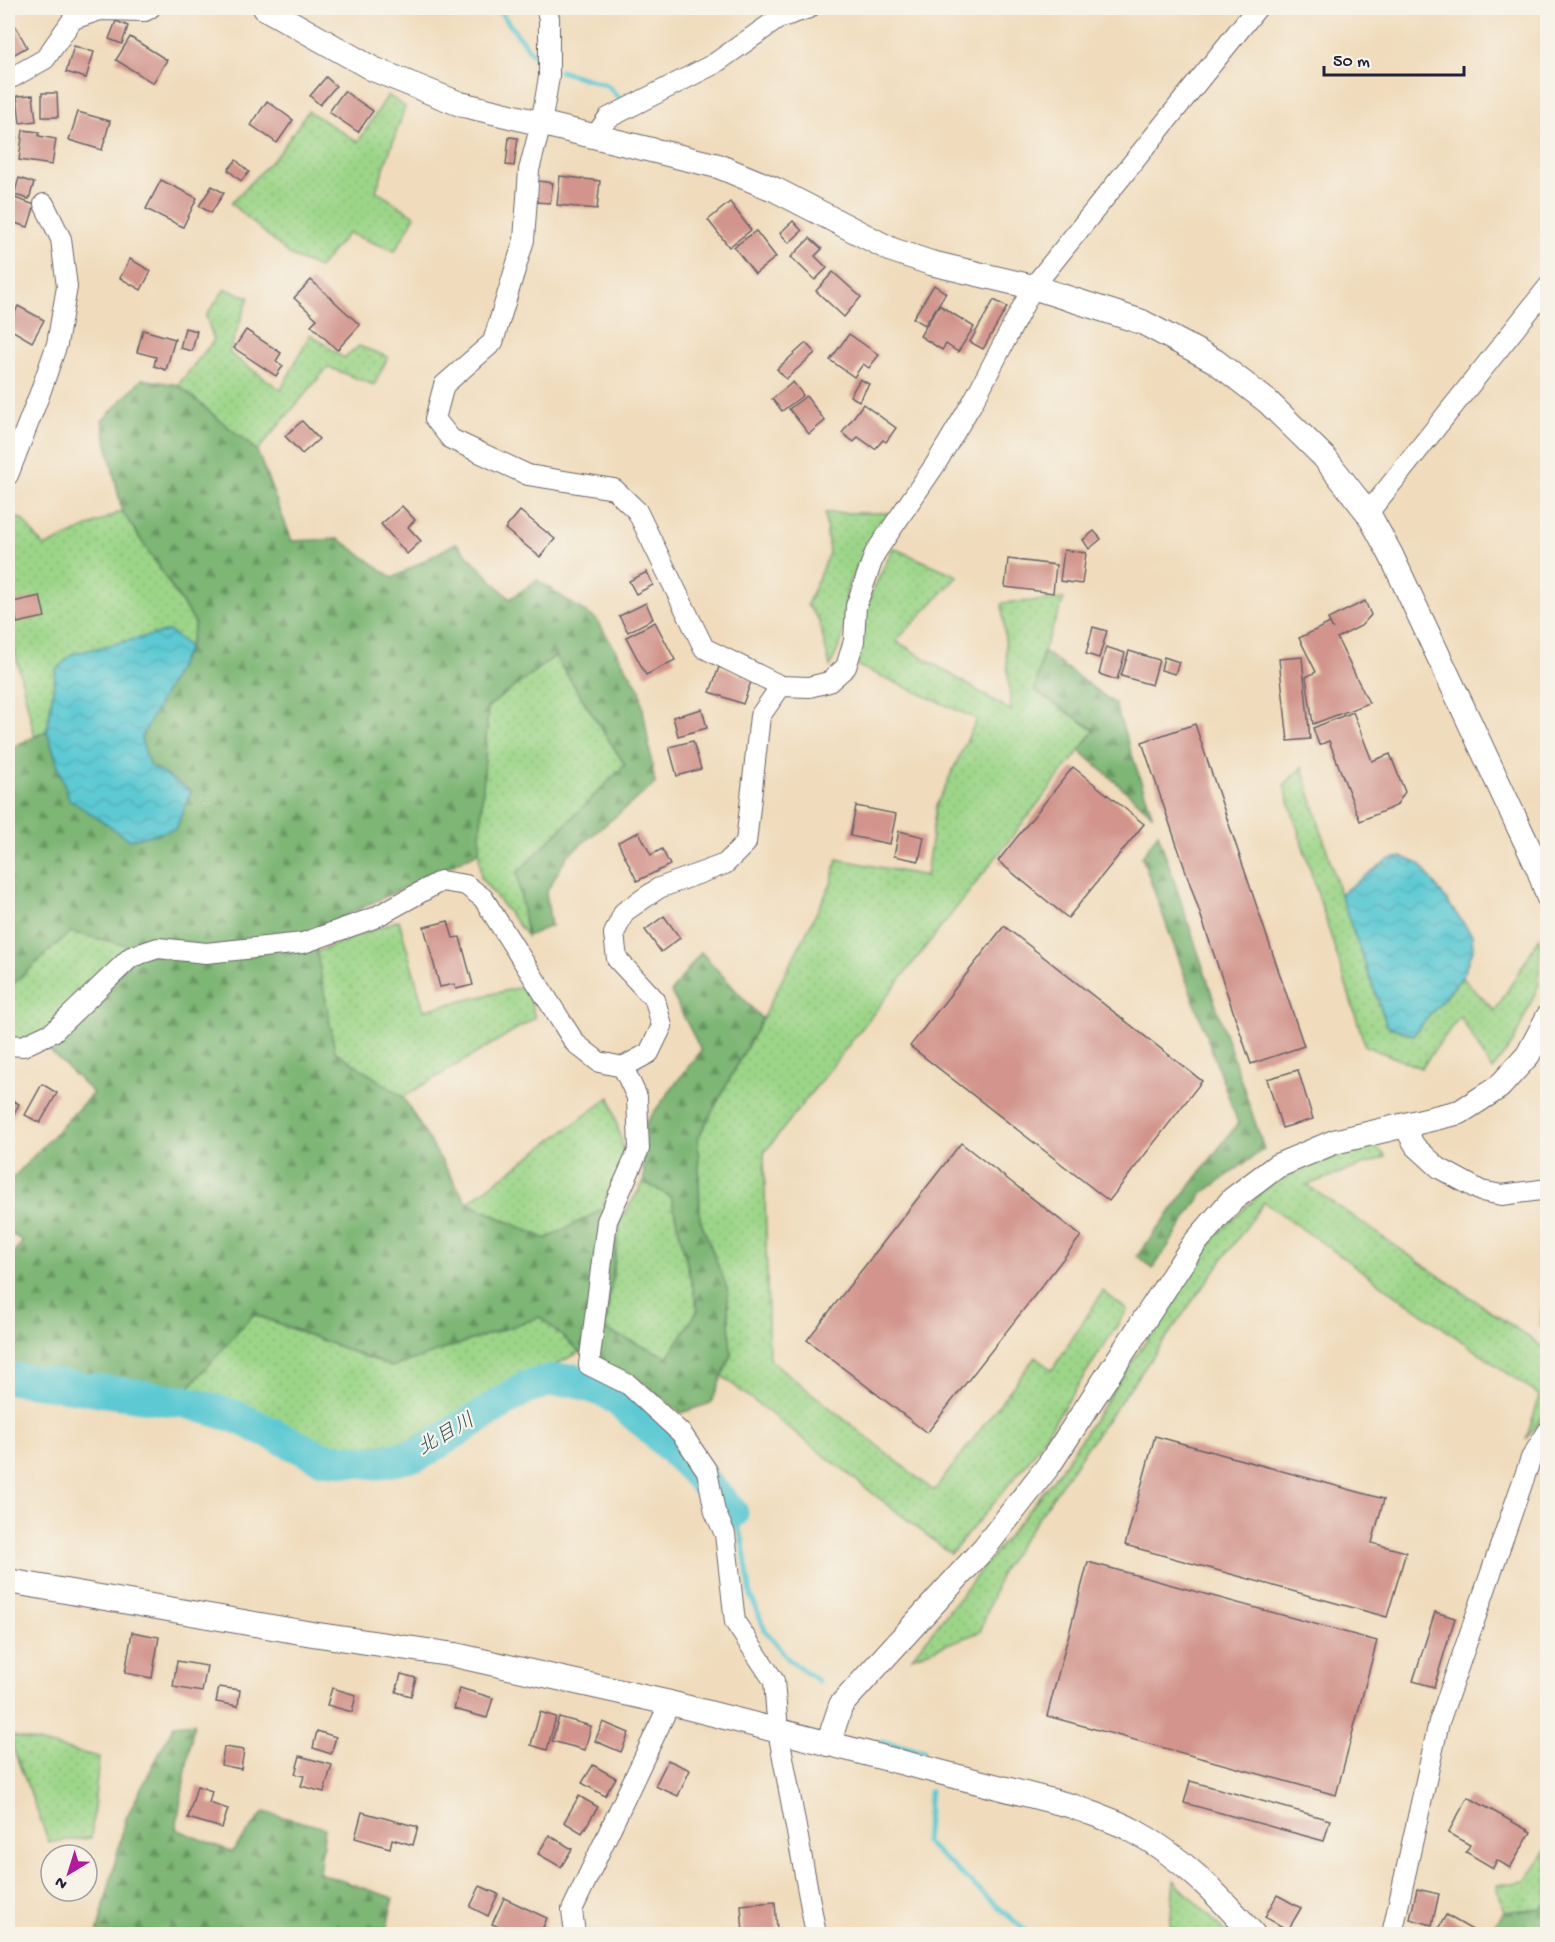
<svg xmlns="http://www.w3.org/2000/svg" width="1555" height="1942" viewBox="0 0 1555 1942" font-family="'Gochi Hand','Klee One',sans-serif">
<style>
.grass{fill:url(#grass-dots);stroke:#5f7c62;stroke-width:1.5}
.forest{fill:url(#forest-firs);stroke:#506c58;stroke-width:1.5}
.water{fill:url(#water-waves);stroke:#3f7687;stroke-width:1.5}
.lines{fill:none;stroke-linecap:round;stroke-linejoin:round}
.stream{stroke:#5cc9d3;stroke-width:5}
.river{stroke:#5cc9d3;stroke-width:33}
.building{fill:#d2948c}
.minor-casing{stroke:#6a6368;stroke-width:22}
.tertiary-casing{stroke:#6a6368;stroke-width:26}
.minor{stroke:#fff;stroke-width:20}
.tertiary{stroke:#fff;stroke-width:24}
.labels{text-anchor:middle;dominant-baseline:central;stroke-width:4.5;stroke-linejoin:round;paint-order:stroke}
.water-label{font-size:21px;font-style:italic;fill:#335469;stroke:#f7f3e8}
</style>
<defs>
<pattern id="grass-dots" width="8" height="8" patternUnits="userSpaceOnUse" patternTransform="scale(1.5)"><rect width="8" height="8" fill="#9cd588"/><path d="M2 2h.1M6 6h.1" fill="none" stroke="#86b776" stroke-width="1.8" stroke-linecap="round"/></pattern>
<pattern id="forest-firs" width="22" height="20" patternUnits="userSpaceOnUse" patternTransform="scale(1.5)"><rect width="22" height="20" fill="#7db674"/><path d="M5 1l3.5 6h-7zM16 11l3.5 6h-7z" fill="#669460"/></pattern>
<pattern id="water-waves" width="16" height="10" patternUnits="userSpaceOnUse" patternTransform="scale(1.5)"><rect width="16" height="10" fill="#5cc9d3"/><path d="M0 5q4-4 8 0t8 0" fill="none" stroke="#50acb6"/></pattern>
</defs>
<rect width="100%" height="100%" fill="#f7f3e8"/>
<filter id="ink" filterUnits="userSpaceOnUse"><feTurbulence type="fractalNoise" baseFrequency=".0167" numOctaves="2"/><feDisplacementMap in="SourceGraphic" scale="12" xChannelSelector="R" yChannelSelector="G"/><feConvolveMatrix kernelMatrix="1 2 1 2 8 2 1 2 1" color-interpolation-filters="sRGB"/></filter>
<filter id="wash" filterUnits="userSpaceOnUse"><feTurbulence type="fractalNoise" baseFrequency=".008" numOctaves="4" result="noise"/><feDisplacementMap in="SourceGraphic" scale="24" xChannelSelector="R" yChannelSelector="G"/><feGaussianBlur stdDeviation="1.35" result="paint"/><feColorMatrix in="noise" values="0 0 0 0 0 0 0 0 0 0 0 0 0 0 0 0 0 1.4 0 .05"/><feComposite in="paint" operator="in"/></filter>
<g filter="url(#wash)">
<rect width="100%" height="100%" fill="#f0dcbc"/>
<g class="grass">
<path d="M388 95 405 107 376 191 415 216 395 251 348 233 319 268 291 256 231 203 279 153 308 111 358 142Z"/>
<path d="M225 289 249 297 229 353 281 390 310 334 344 358 359 346 388 357 374 385 328 367 257 451 178 385 214 340 206 316Z"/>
<path d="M122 511 195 623 189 647 169 631 56 670 47 731 35 737 9 626H8V517L22 519 44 547Z"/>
<path d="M825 513H890L848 584 842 640 830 667 819 620 807 605 829 553Z"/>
<path d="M893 548 958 576 896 641 1011 711 1002 603 1064 599 1043 651 1035 690 1095 731 764 1153 769 1359 934 1491 1035 1357 1052 1370 1103 1291 1127 1310 1030 1459 951 1554 722 1376 731 1355 727 1289 700 1219 698 1138 762 1019 831 884 837 859 926 876 936 806 977 719 858 666 865 607Z"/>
<path d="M555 656 625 765 517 873 527 936 481 878 479 852 488 707Z"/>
<path d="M1302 767 1340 894 1387 1026 1413 1035 1462 977 1495 1011 1540 937 1539 984 1513 1043 1492 1070 1460 1016 1421 1068 1365 1046 1284 785Z"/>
<path d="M399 920 424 1010 526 986 535 1018 403 1097 335 1051 316 952Z"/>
<path d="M70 932 143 948 48 1049 8 1053V984L12 985Z"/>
<path d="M610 1097 625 1156 601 1210 546 1239 467 1203Z"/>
<path d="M1372 1142 1386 1157 1307 1185 1547 1350V1410L1526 1439 1540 1396 1264 1202 1088 1446 1002 1570 980 1632 912 1657 1059 1472 1218 1233 1275 1180Z"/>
<path d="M644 1182 671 1197 698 1310 668 1357 605 1330 620 1221Z"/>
<path d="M253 1314 392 1367 540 1317 580 1352 402 1444 332 1449 237 1410 181 1396Z"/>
<path d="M8 1735 99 1757 91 1838 49 1842Z"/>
<path d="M1547 1849V1902L1542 1908 1504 1912 1497 1885 1525 1881Z"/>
<path d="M1174 1881 1227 1934H1183L1170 1925Z"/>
</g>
<g class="forest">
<path d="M142 379 178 385 257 451 292 541 339 539 393 578 456 543 510 599 537 580 597 620 640 690 655 784 567 856 546 893 551 926 527 936 517 873 625 765 555 656 488 707 479 852 313 931 335 1051 403 1097 467 1203 546 1239 601 1210 620 1221 605 1330 668 1357 698 1310 671 1197 644 1182 642 1128 701 1050 671 992 701 952 762 1019 698 1138 700 1219 727 1288 731 1355 711 1403 681 1413 645 1385 580 1352 540 1317 392 1367 254 1314 181 1396 8 1372V1261L23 1241 8 1232V1178L12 1179 93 1093 48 1049 142 949 70 932 12 985 8 984V749L47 731 69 799 191 791 148 765 141 738 189 647 195 623 122 511 102 421Z"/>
<path d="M1043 651 1115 704 1152 814 1079 750 1095 730 1035 691Z"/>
<path d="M1158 833 1264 1149 1202 1194 1153 1269 1137 1256 1238 1123 1142 857Z"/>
<path d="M194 1723 176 1829 232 1852 264 1812 325 1828 319 1873 393 1898 386 1934H97L126 1818 174 1725Z"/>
<path d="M1547 1902V1934H1489L1504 1912 1542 1908Z"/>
</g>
<g class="water">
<path d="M169 631 189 647 141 738 149 765 191 791 176 829 130 840 69 799 47 731 56 670 72 654Z"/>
<path d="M1402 857 1420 864 1472 935 1473 950 1462 977 1413 1035 1387 1026 1340 894 1389 859Z"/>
</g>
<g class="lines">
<g class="stream">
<path d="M497 8 537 60"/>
<path d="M560 71 607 85 622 101 626 99"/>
<path d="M732 1513 742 1538 751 1596 765 1630 789 1660 818 1681"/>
<path d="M881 1741 924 1751"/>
<path d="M930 1791 925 1842 1029 1934"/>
</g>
<path class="river" d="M8 1378 186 1402 237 1417 322 1458 378 1463 420 1454 527 1387 549 1381 574 1380 609 1393 649 1426 693 1469 732 1513"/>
</g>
<g id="blocks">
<g class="building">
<path d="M8 13 27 47 8 58Z"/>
<path d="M116 21 128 26 122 44 109 39Z"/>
<path d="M130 37 167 60 153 83 116 60Z"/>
<path d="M74 46 94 52 86 78 66 72Z"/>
<path d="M326 77 336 86 320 105 310 96Z"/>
<path d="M344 91 373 111 358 132 329 112Z"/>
<path d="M42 93H57L58 117H42Z"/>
<path d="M33 95 36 121 20 123 17 96Z"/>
<path d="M267 101 293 120 277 143 251 125Z"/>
<path d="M78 112 110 121 102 150 69 140Z"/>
<path d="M23 130 39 132V136L56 139 52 165 19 160Z"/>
<path d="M8 135 16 137 8 167Z"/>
<path d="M509 137 518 138 514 166 506 165Z"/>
<path d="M236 160 249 172 241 181 228 170Z"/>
<path d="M560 176 600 181 597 209 557 205Z"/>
<path d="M19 178 34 183 29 199 14 195Z"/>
<path d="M161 180 197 198 183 227 146 209Z"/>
<path d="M538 181 553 183 550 203 536 202Z"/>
<path d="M212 186 224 193 211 213 199 206Z"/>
<path d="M15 198 35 205 28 227 8 221Z"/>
<path d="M730 202 751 230 729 247 708 220Z"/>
<path d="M793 221 802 231 789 243 780 233Z"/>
<path d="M756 231 776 257 755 274 734 247Z"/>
<path d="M810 238 822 249 815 256 827 268 815 280 791 257Z"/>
<path d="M130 259 151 271 141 290 120 278Z"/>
<path d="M833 272 861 297 844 317 816 291Z"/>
<path d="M311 280 360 325 337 350 311 325 317 319 294 298Z"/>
<path d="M934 285 946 293 925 325 913 318Z"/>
<path d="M994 300 1007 307 983 349 970 342Z"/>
<path d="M939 305 974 327 958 352 946 344 942 350 920 336Z"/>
<path d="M18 306 44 320 32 342 8 328Z"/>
<path d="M185 328 197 331 192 351 180 348Z"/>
<path d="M143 330 175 339 166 370 154 366 156 357 137 352Z"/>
<path d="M246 330 281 353 276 361 283 366 276 376 234 348Z"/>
<path d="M849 334 879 355 869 368 863 364 854 377 830 360Z"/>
<path d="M806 343 815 353 786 379 777 369Z"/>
<path d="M860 379 869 384 859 401 850 396Z"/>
<path d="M793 382 803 395 782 411 772 399Z"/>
<path d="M806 396 825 421 809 434 789 409Z"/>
<path d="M863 404 896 428 886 442 883 440 875 449 858 437 854 442 842 433Z"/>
<path d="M302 421 319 439 302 454 285 436Z"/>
<path d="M402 506 415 520 408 527 421 541 407 554 381 524Z"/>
<path d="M520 511 555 539 540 557 505 529Z"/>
<path d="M1094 531 1101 539 1089 549 1083 540Z"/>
<path d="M1064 550 1086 553 1082 584 1060 581Z"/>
<path d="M1008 559 1056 565 1053 593 1005 587Z"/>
<path d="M647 572 653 585 636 594 629 581Z"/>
<path d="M40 596 45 617 17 623 13 602Z"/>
<path d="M1365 601 1371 615 1361 626 1337 638 1369 703 1313 724 1306 677 1316 672 1299 638 1330 623 1333 629 1328 619Z"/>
<path d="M646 603 653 619 628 632 619 616Z"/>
<path d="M655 622 675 660 646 675 626 637Z"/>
<path d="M1093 627 1107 631 1099 658 1086 654Z"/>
<path d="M1106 647 1125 653 1117 680 1099 674Z"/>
<path d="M1129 651 1159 660 1152 685 1121 676Z"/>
<path d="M1164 657 1179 662 1175 674 1161 670Z"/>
<path d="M1302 657 1310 739 1288 741 1279 659Z"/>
<path d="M719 667 752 679 743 704 710 692Z"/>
<path d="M702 709 707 728 678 736 673 717Z"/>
<path d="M1353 712 1372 761 1390 754 1405 792 1396 806 1360 821 1329 741 1319 745 1313 728Z"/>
<path d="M1195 724 1304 1046 1251 1064 1142 742Z"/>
<path d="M693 741 701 769 677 776 669 747Z"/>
<path d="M1073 767 1144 824 1068 918 998 861Z"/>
<path d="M856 806 896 814 890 844 850 836Z"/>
<path d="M899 831 924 837 919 861 894 856Z"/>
<path d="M639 832 651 855 662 849 670 865 637 881 618 842Z"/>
<path d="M664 916 680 938 661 952 645 930Z"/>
<path d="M448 921 453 938 460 937 473 985 456 989 454 984 440 987 424 927Z"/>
<path d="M1004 926 1202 1081 1109 1201 910 1046Z"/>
<path d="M1298 1070 1313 1119 1282 1128 1267 1079Z"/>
<path d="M42 1084 57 1093 40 1123 25 1115Z"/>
<path d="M8 1098 19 1104 8 1125Z"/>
<path d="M961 1143 1081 1236 927 1433 807 1340Z"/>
<path d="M1541 1309 1548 1310V1329L1539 1328Z"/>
<path d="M1155 1436 1384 1499 1372 1543 1406 1552 1387 1617 1125 1545Z"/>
<path d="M1088 1562 1377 1641 1336 1795 1047 1716Z"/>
<path d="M1435 1612 1455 1618 1434 1687 1413 1681Z"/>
<path d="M132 1632 159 1637 152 1678 125 1673Z"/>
<path d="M177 1661 207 1666 202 1692 173 1687Z"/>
<path d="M401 1674 416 1678 411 1696 396 1692Z"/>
<path d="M219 1687 240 1690 238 1706 216 1702Z"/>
<path d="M332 1688 356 1695 352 1712 327 1705Z"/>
<path d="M460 1688 493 1698 487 1718 454 1709Z"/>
<path d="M540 1712 556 1717 547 1750 531 1745Z"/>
<path d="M559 1717 591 1726 585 1750 552 1741Z"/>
<path d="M603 1722 629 1733 621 1752 595 1741Z"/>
<path d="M317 1731 336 1737 331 1754 313 1748Z"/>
<path d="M224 1747 244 1750 241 1769 221 1765Z"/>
<path d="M300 1756 332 1765 324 1792 301 1786 304 1776 295 1774Z"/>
<path d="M668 1760 690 1770 678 1796 655 1786Z"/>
<path d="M593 1765 616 1778 605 1796 582 1783Z"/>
<path d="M1190 1781 1330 1820 1324 1841 1184 1803Z"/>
<path d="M197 1786 212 1791 209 1803 228 1809 222 1828 188 1818Z"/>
<path d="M579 1796 598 1807 582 1833 564 1822Z"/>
<path d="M1468 1797 1531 1832 1510 1868 1497 1860 1493 1868 1466 1852 1470 1845 1448 1833Z"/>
<path d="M362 1812 418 1827 413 1845 392 1839 390 1848 355 1838Z"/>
<path d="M549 1835 572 1849 561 1867 538 1854Z"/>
<path d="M480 1886 498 1894 488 1916 470 1907Z"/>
<path d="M1417 1889 1439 1894 1432 1925 1410 1919Z"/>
<path d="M1277 1895 1301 1908 1288 1930 1265 1917Z"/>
<path d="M504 1898 547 1918 543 1927 560 1934H515L492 1924Z"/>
<path d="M775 1902 777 1930 743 1933 741 1905Z"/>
<path d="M1446 1915 1476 1932 1474 1934H1435Z"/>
</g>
</g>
</g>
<g filter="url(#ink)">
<use href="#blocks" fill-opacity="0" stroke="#6a6368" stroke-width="1.5"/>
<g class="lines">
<defs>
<g id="minor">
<path d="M546 8 549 18V77L541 124 529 170 524 240 493 342 444 385 435 419 451 439 528 475 614 489 637 511 704 648 781 686 809 687 829 682 846 667 854 641 856 606 875 553 935 465 974 400 1033 287 1257 8"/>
<path d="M8 74 13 77 45 59 73 19 100 10 145 11 150 8"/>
<path d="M595 136 608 118 714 64 779 18 809 8"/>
<path d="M8 475 40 393 57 344 67 287 61 239 44 204"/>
<path d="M1368 513 1548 287"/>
<path d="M8 1045 23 1046 53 1032 131 957 158 948 206 953 303 943 374 918 441 881 466 885 483 898 575 1043 599 1062 623 1067 649 1053 662 1026 655 1000 617 959 614 934 624 912 659 888 725 864 746 843 760 716 781 686"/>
<path d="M623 1067 637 1097 639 1149 607 1221 589 1365 629 1385 682 1434 707 1471 715 1512 725 1534 735 1622 774 1681 778 1731 816 1934"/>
<path d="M1403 1125 1415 1146 1439 1168 1481 1191 1502 1195 1548 1189"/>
<path d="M575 1934 572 1910 670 1703"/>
<path d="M1392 1934 1439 1722 1531 1458 1548 1431"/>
</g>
<g id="tertiary">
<path d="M265 8 373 69 460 104 718 166 776 190 892 250 931 263 1033 287 1142 322 1215 361 1268 402 1324 457 1368 513 1391 555 1539 870 1548 896"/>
<path d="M8 1581 312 1634 455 1655 670 1703 1072 1806C1092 1814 1114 1820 1132 1830 1180 1855 1218 1895 1253 1934"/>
<path d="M828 1744 841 1705 985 1547 1049 1465 1194 1244 1233 1199 1277 1166 1334 1142 1460 1112 1499 1087 1528 1055 1548 1017"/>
</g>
</defs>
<use href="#minor" class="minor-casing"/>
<use href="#tertiary" class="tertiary-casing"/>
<use href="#minor" class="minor"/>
<use href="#tertiary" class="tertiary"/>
</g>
</g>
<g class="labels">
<g class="water-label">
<text transform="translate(447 1436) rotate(-30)">北目川</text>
</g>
</g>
<rect width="1555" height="1942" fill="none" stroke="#f7f3e8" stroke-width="30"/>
<g transform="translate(69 1873) rotate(218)"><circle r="28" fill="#f7f3e8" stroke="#a29fa3" stroke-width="1.5"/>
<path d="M0-4.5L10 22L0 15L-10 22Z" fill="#b5179e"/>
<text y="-9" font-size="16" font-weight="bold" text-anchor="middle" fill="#22223b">N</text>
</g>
<path d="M1324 66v9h140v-9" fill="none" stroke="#22223b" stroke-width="3"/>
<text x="1333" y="66" font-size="18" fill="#22223b" stroke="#f7f3e8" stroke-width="4.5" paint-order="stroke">50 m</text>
</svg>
